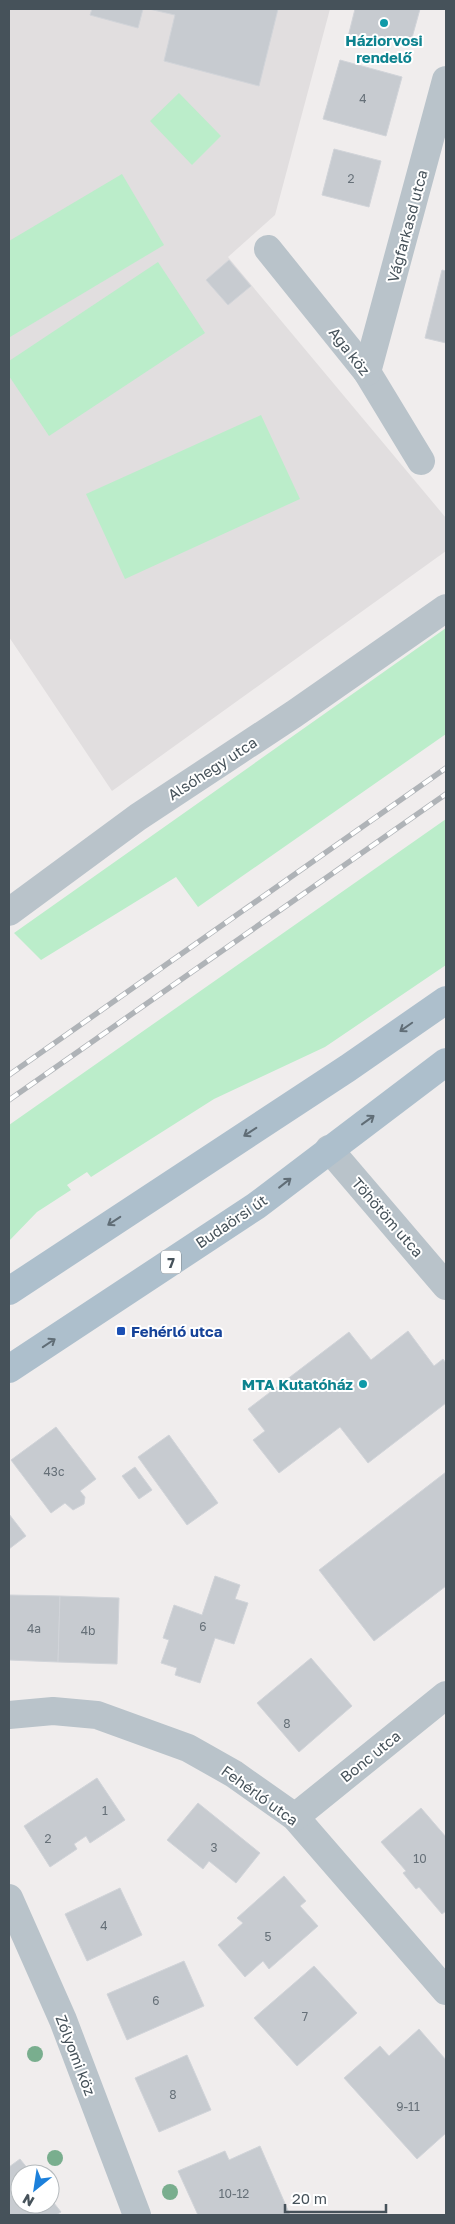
<svg xmlns="http://www.w3.org/2000/svg" width="455" height="2224" viewBox="0 0 455 2224" font-family="'Golos Text',sans-serif">
<style>
.education{fill:#e1dedf}
.green{fill:#bbedca}
.building{fill:#c7cbd0;stroke:#d1d4d9}
.lines{fill:none;stroke-linecap:round;stroke-linejoin:round}
.street{stroke:#b9c3ca;stroke-width:28}
.primary{stroke:#adbfcc;stroke-width:28}
.rail-casing{stroke:#afb3b7;stroke-width:5.5}
.rail{stroke:#fff;stroke-width:4;stroke-dasharray:11;stroke-linecap:butt}
.tree{fill:#79ae8e}
.oneway{stroke:#606d76}
.culture-dot{fill:#0f9aa8;stroke:#fff;stroke-width:2}
.transit-dot{fill:#1a4fb4;stroke:#fff;stroke-width:2}
.labels{text-anchor:middle;dominant-baseline:central;stroke-width:4;stroke-linejoin:round;paint-order:stroke}
.number-label{font-size:12px;fill:#667078}
.shield{fill:#fff;stroke:#7e868c;stroke-width:1}
.shield-label{font-size:14px;font-weight:bold;fill:#46525a}
.culture-label{font-size:15px;font-weight:bold;fill:#0d838f;stroke:#fff}
.street-label{font-size:15px;fill:#46525a;stroke:#fff}
.transit-label{font-size:15px;font-weight:bold;fill:#164399;stroke:#fff;text-anchor:start}
</style>
<rect width="100%" height="100%" fill="#f0eded"/>
<path class="education" d="M9 9H330L275 215 228 257 446 518V551L112 791 9 637Z"/>
<g class="green">
<path d="M179 93 221 136 192 165 150 121Z"/>
<path d="M122 174 164 245 10 337 9 241Z"/>
<path d="M158 262 205 333 49 436 9 376V361Z"/>
<path d="M261 415 300 499 125 579 86 494Z"/>
<path d="M446 628V734L198 907 176 877 41 960 14 933Z"/>
<path d="M446 819V965L325 1047 214 1099 91 1177 87 1172 67 1185 71 1190 37 1212 9 1241V1125Z"/>
</g>
<g class="building">
<path d="M92 9H143L138 28 90 15Z"/>
<path d="M149 9H278L259 86 164 61 175 15Z"/>
<path d="M355 9H420L410 45 389 39 387 47 348 37Z"/>
<path d="M340 60 402 77 386 136 323 119Z"/>
<path d="M334 149 381 161 369 207 322 195Z"/>
<path d="M229 260 251 286 228 305 206 280Z"/>
<path d="M442 270 446 271V343L425 338Z"/>
<path d="M408 1331 434 1366 443 1359 446 1363V1403L368 1463 340 1427 279 1473 253 1440 265 1431 248 1409 349 1332 371 1360Z"/>
<path d="M56 1427 96 1479 80 1491 85 1497 84 1504 73 1510 65 1503 51 1513 11 1460Z"/>
<path d="M169 1435 218 1503 187 1525 138 1457Z"/>
<path d="M135 1467 152 1490 139 1499 122 1476Z"/>
<path d="M446 1472V1586L374 1641 319 1570Z"/>
<path d="M9 1514 26 1536 9 1549Z"/>
<path d="M215 1576 240 1585 235 1599 248 1603 234 1644 215 1638 200 1683 175 1675 177 1668 161 1663 169 1640 163 1638 174 1605 202 1615Z"/>
<path d="M9 1595 60 1596 58 1662 9 1660Z"/>
<path d="M60 1596 119 1598 117 1664 58 1662Z"/>
<path d="M311 1658 352 1706 299 1752 257 1703Z"/>
<path d="M97 1778 125 1820 90 1843 86 1836 74 1844 77 1849 50 1867 24 1826Z"/>
<path d="M198 1803 260 1853 236 1883 209 1861 203 1869 167 1840Z"/>
<path d="M421 1808 446 1837V1911L442 1914 419 1887 416 1889 403 1873 406 1871 381 1842Z"/>
<path d="M284 1876 306 1901 300 1906 318 1926 269 1969 263 1961 245 1977 218 1945 243 1923 237 1918Z"/>
<path d="M120 1888 142 1935 87 1961 65 1914Z"/>
<path d="M184 1961 204 2006 127 2040 107 1994Z"/>
<path d="M314 1966 357 2013 297 2066 254 2018Z"/>
<path d="M419 2029 446 2060V2133L417 2159 344 2078 380 2046 389 2056Z"/>
<path d="M187 2055 211 2110 159 2132 135 2078Z"/>
<path d="M260 2146 290 2215H198L178 2171 225 2151 229 2160Z"/>
<path d="M20 2159 32 2174H20V2204H50V2198L61 2212 56 2215H9V2167Z"/>
</g>
<g class="lines">
<g class="street">
<path d="M268 249 367 372 421 461"/>
<path d="M367 372 446 80"/>
<path d="M9 912 138 817 294 714 446 608"/>
<path d="M329 1149 446 1286"/>
<path d="M9 1715 53 1711 97 1715 188 1748 234 1774 295 1817 446 1991"/>
<path d="M295 1817 446 1695"/>
<path d="M9 1898 63 2020 137 2215"/>
</g>
<g class="primary">
<path d="M9 1291 348 1068 446 1000"/>
<path d="M9 1369 256 1206 446 1062"/>
</g>
<defs>
<g id="rail">
<path d="M9 1075 446 768"/>
<path d="M9 1100 446 794"/>
</g>
</defs>
<use href="#rail" class="rail-casing"/>
<use href="#rail" class="rail"/>
</g>
<g class="tree">
<circle cx="35" cy="2054" r="8"/>
<circle cx="55" cy="2158" r="8"/>
<circle cx="170" cy="2192" r="8"/>
</g>
<defs><path id="oneway-shaft" d="M-6 0H5M1.5-3L5.5 0L1.5 3" fill="none" stroke-width="1.6" stroke-linecap="round" stroke-linejoin="round" transform="scale(1.25)"/></defs>
<g class="oneway">
<use href="#oneway-shaft" transform="translate(406 1027) rotate(145)"/>
<use href="#oneway-shaft" transform="translate(368 1120) rotate(-36)"/>
<use href="#oneway-shaft" transform="translate(250 1132) rotate(147)"/>
<use href="#oneway-shaft" transform="translate(285 1183) rotate(-38)"/>
<use href="#oneway-shaft" transform="translate(114 1221) rotate(147)"/>
<use href="#oneway-shaft" transform="translate(49 1343) rotate(-34)"/>
</g>
<g class="culture-dot">
<circle cx="384" cy="23" r="5"/>
<circle cx="363" cy="1384" r="5"/>
</g>
<rect class="transit-dot" x="116" y="1326" width="10" height="10" rx="2.5"/>
<g class="labels">
<g class="number-label">
<text x="363" y="98">4</text>
<text x="351" y="178">2</text>
<text x="54" y="1471">43c</text>
<text x="203" y="1626">6</text>
<text x="34" y="1628">4a</text>
<text x="88" y="1630">4b</text>
<text x="287" y="1723">8</text>
<text x="105" y="1810">1</text>
<text x="48" y="1838">2</text>
<text x="214" y="1847">3</text>
<text x="420" y="1858">10</text>
<text x="104" y="1925">4</text>
<text x="268" y="1936">5</text>
<text x="156" y="2000">6</text>
<text x="305" y="2016">7</text>
<text x="173" y="2094">8</text>
<text x="408" y="2106">9-11</text>
<text x="234" y="2193">10-12</text>
</g>
<rect class="shield" x="161" y="1250.5" width="20" height="23" rx="4"/>
<g class="shield-label">
<text x="171" y="1262">7</text>
</g>
<g class="culture-label">
<text x="384" y="40">Háziorvosi<tspan x="384" dy="17">rendelő</tspan></text>
<text x="353" y="1384" text-anchor="end">MTA Kutatóház</text>
</g>
<g class="street-label">
<text transform="translate(407 226) rotate(-75)">Vágfarkasd utca</text>
<text transform="translate(350 351) rotate(52)">Aga köz</text>
<text transform="translate(212 768) rotate(-33)">Alsóhegy utca</text>
<text transform="translate(388 1217) rotate(49)">Töhötöm utca</text>
<text transform="translate(231 1221) rotate(-34)">Budaörsi út</text>
<text transform="translate(370 1756) rotate(-39)">Bonc utca</text>
<text transform="translate(260 1795) rotate(36)">Fehérló utca</text>
<text transform="translate(76 2055) rotate(69)">Zólyomi köz</text>
</g>
<g class="transit-label">
<text x="131" y="1331">Fehérló utca</text>
</g>
</g>
<rect width="455" height="2224" fill="none" stroke="#46525a" stroke-width="20"/>
<g transform="translate(35 2189) rotate(210)"><circle r="24" fill="#ffffff" stroke="#b5babd"/>
<path d="M0-4L9 19L0 12L-9 19Z" fill="#1c80db"/>
<text y="-8" font-size="14" font-weight="bold" text-anchor="middle" fill="#46525a">N</text>
</g>
<path d="M285 2204v8h101v-8" fill="none" stroke="#46525a" stroke-width="2.5"/>
<text x="292" y="2204" font-size="15" fill="#46525a" stroke="#ffffff" stroke-width="4" paint-order="stroke">20 m</text>
</svg>
